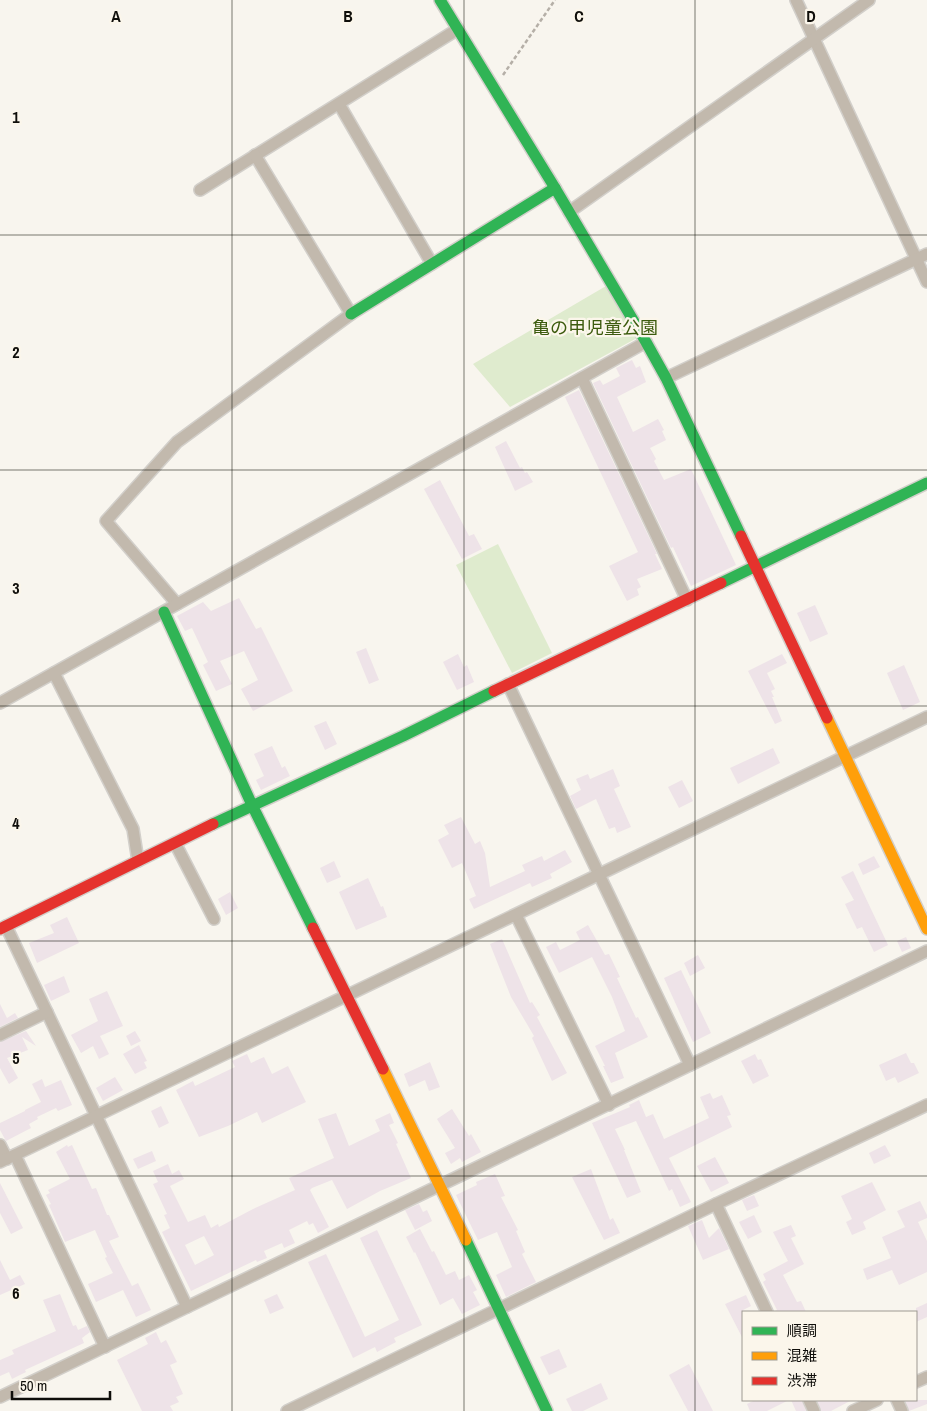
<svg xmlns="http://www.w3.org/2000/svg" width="927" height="1411" viewBox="0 0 927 1411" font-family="'Archivo Narrow','Noto Sans JP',sans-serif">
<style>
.green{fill:#dfebce}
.building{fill:#eee3e8;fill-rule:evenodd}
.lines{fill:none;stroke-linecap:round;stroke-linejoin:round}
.street-casing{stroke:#d2cfca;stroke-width:14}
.fast-casing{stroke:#d2cfca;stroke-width:14}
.slow-casing{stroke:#d2cfca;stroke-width:14}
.jam-casing{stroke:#d2cfca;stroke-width:14}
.path{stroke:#b5afa7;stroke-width:2.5;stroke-dasharray:4 2.5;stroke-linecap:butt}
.street{stroke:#c2b9ad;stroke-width:11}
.fast{stroke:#30b455;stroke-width:11}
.slow{stroke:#ff9f0a;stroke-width:11}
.jam{stroke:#e5322d;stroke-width:11}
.grid{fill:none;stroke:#0f0e0a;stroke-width:1;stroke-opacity:0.55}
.labels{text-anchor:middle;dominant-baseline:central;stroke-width:4.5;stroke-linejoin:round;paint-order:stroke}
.park-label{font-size:18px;fill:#3c5b0e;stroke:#fbf6eb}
.grid-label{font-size:16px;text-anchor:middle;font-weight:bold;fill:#0f0e0a;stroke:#fbf6eb;stroke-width:4.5;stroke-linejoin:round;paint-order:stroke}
</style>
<rect width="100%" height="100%" fill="#f8f5ee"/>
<g class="green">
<path d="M606 286 637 338 510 407 473 364Z"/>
<path d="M498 544 552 653 512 673 456 565Z"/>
</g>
<g class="building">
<path d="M632 360 636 368 640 366 646 382 617 397 633 432 658 419 664 430 662 431 666 440 650 448 656 459 654 461 664 480 691 469 736 565 691 586 673 547 671 548 593 383 600 380 603 385 620 376 616 368Z"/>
<path d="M579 390 657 554H655L662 569 637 579 641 587 637 589 639 595 627 601 609 566 638 552 565 397Z"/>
<path d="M506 441 520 468 522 467 525 473 527 472 533 482 515 491 495 447Z"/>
<path d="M440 480 469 536 474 534 475 536 482 549 462 559 424 489Z"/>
<path d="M239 598 256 629 261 627 293 691 253 711 241 689 258 680 244 651 220 661 232 684 216 691 203 665 208 662 192 628 185 631 177 616 203 602 211 611Z"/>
<path d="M815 605 828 634 810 642 797 613Z"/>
<path d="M366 648 379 680 369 684 356 652Z"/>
<path d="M458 654 464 667 467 665 474 682 457 690 443 662Z"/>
<path d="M782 654 787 663 767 673 775 689 771 691 774 697H772L782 721 775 724 748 671Z"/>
<path d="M904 665 920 702 903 710 887 673Z"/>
<path d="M326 721 337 744 325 750 314 726Z"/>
<path d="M272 746 282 768 285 766 290 776 261 790 256 780 264 776 254 754Z"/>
<path d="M773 748 780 763 738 784 730 768Z"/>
<path d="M613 769 620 786 614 789 631 827 617 833 615 827 609 829 596 799 576 809 570 796 581 790 576 779 588 774 590 779Z"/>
<path d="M682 780 693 801 679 808 668 787Z"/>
<path d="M461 817 475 844 480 841 485 853 490 887 525 871 522 865 542 856 544 861 565 850 572 862 550 874 552 878 532 887 530 883 474 909 469 899 476 896 462 863 452 868 438 840 449 834 444 825Z"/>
<path d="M874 856 880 867 863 875 858 864Z"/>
<path d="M334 861 341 877 327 883 320 868Z"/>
<path d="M853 871 888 945 874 952 862 927 857 929 845 904 854 900 841 877Z"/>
<path d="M368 878 381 907 383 906 387 917 356 930 339 892Z"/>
<path d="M230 892 238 908 226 915 218 899Z"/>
<path d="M67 917 79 943 37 963 29 943 54 933 50 925Z"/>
<path d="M588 925 605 955 609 954 620 977 617 978 636 1018 638 1017 648 1037 615 1053 624 1078 611 1083 603 1066H605L595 1046 625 1031 612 997 592 957 559 973 546 947 556 942 560 950 580 940 576 932Z"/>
<path d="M906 937 911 948 902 952 897 941Z"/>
<path d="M502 939 530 1003 532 1002 540 1015 537 1017 567 1073 552 1081 532 1038 534 1036 511 997 490 944Z"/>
<path d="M698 955 705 968 690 976 684 963Z"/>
<path d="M681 970 711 1033 693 1042 664 978Z"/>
<path d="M64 976 70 992 51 1001 44 985Z"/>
<path d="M107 991 123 1026 100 1036 109 1054 99 1059 93 1046 81 1053 71 1035 98 1021 89 999Z"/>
<path d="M0 1004 7 1018 15 1013 18 1018 0 1027Z"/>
<path d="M26 1031 36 1046 22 1037 28 1050 7 1058 18 1078 9 1084 0 1068V1042Z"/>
<path d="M135 1031 141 1041 131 1046 126 1036Z"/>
<path d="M139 1045 147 1061 144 1062 147 1068 135 1074 123 1054Z"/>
<path d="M906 1053 911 1063H914L919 1073 898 1083 895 1077 886 1081 879 1065Z"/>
<path d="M247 1054 251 1063 264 1057 272 1074 288 1066 306 1102 262 1123 257 1112 228 1126 199 1137 176 1090 193 1081 195 1086 235 1067 232 1061Z"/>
<path d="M755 1054 758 1060 761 1059 769 1076 753 1084 741 1061Z"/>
<path d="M430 1062 440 1087 429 1091 425 1080 409 1087 404 1074Z"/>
<path d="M115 1077 123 1090 103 1101 96 1088Z"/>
<path d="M42 1079 45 1087 61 1080 72 1105 58 1111 56 1108 37 1117 38 1119 29 1124 31 1128 6 1141 0 1130V1123L25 1111V1110L41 1102 32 1084Z"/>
<path d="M710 1093 713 1099 722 1095 731 1115 727 1116 732 1127 669 1158 691 1202 680 1207 672 1189 669 1191 636 1121 615 1129 625 1150H624L641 1192 627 1198 592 1123 630 1107 629 1105 639 1100 646 1117 653 1114 664 1139 709 1118 700 1097Z"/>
<path d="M161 1106 169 1123 159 1128 151 1111Z"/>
<path d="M452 1109 469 1136 471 1134 481 1152 462 1162 460 1158 451 1164 445 1153 455 1148 437 1119Z"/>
<path d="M336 1113 349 1146 380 1131 375 1120 390 1113 394 1123 389 1125 398 1143 396 1144 411 1178 380 1191 347 1209 332 1180 312 1188 310 1190 329 1227 318 1233 313 1223 309 1225 307 1221 289 1230 295 1243 284 1248 282 1243 264 1251 267 1258 257 1262 256 1260 191 1291 162 1232 170 1228 164 1215 167 1214 153 1184 158 1182 153 1171 168 1164 172 1174 179 1170 184 1179 170 1186 188 1222 205 1215 211 1228 218 1224 219 1227 253 1209 295 1190 289 1178 334 1158 318 1119ZM204 1236 214 1255 195 1265 185 1245Z"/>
<path d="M67 1145 68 1147 72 1145 92 1189 96 1188 107 1215H109L119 1237 109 1241 132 1286 138 1283 151 1310 136 1317 123 1290 96 1302 88 1284 113 1273 105 1258 107 1257 95 1230 65 1242 49 1205 51 1204 46 1195 50 1193 48 1190 70 1179 56 1152Z"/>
<path d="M885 1145 891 1156 874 1164 869 1153Z"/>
<path d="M152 1151 156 1161 138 1169 133 1159Z"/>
<path d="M715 1157 729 1183 711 1192 697 1166Z"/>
<path d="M591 1169 610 1220 613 1218 620 1233 604 1240 572 1177Z"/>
<path d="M495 1174 505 1196 501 1197 518 1230 516 1231 525 1252 522 1254 536 1282 506 1297 496 1275 512 1267 497 1232 478 1240 456 1195 477 1185 476 1182Z"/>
<path d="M872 1182 886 1210 863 1222 866 1229 852 1235 846 1222 852 1219 841 1196Z"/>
<path d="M0 1183 23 1228 11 1234 0 1213Z"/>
<path d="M754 1195 759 1206 747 1211 742 1200Z"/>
<path d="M920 1201 927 1215V1218L918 1222 927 1241V1272L899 1285 892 1270 867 1280 863 1269 891 1258 882 1237 905 1227 897 1211Z"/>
<path d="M419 1204 423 1212 427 1210 432 1221 415 1230 405 1210Z"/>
<path d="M754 1215 762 1232 748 1239 739 1222Z"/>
<path d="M702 1220 709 1238 719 1228 729 1249 703 1260 688 1226Z"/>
<path d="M791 1225 796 1236 791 1238 804 1264 783 1275 797 1302 801 1301 806 1312H774L777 1310 763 1282 766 1280 763 1274 788 1261 773 1232Z"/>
<path d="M420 1229 432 1252 434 1251 446 1275 455 1271 459 1280 469 1275 477 1290 473 1292 480 1305 462 1314 453 1298 440 1305 415 1252 414 1253 406 1237Z"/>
<path d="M377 1230 422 1325 394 1338 396 1342 377 1352 375 1347 353 1358 308 1262 326 1254 365 1337 399 1320 360 1238Z"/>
<path d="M0 1260 10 1280 20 1275 25 1284 0 1295Z"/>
<path d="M60 1294 73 1326 76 1325 78 1330 87 1326 90 1332 82 1338 84 1343 25 1370 26 1372 12 1379 9 1372 0 1376V1360L14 1354 12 1350 56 1331 43 1300Z"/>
<path d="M277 1294 284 1308 270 1314 264 1300Z"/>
<path d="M746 1295 751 1306 743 1310V1339L725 1304Z"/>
<path d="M927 1303V1317L916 1322V1308Z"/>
<path d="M156 1332 161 1343 166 1340 177 1362 170 1365 183 1394 176 1397 179 1402 170 1406 173 1411H142L117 1360 148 1344 145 1338Z"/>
<path d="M559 1349 567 1367 549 1375 540 1357Z"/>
<path d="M689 1364 713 1411H688L669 1375Z"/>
<path d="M601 1383 608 1399 583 1411H572L566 1399Z"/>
<path d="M755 1400H789L767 1411H750L747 1404Z"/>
<path d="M791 1400H802L806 1411H796Z"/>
<path d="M817 1400H852L831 1411H821Z"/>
<path d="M905 1400H927V1404L909 1411Z"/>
</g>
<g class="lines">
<defs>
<g id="street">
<path d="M796 0 927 282"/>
<path d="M339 104 432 264"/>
<path d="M200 190 458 29"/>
<path d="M569 212 869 0"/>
<path d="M582 378 687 600"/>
<path d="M666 378 927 254"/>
<path d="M177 604 106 521 177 442 351 314 255 155"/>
<path d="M54 673 133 829 138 861"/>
<path d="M508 684 690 1065"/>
<path d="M0 703 646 342"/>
<path d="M175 843 214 919"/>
<path d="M516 915 609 1105"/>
<path d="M6 926 187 1307"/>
<path d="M0 1035 47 1012"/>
<path d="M0 1145 7 1159"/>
<path d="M15 1155 105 1347"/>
<path d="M0 1162 927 717"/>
<path d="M716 1204 767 1312"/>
<path d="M916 1382 927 1377"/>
<path d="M0 1397 927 951"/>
<path d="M809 1400 814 1411"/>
<path d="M897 1400 902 1411"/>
<path d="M287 1411 716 1204 927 1105"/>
<path d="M853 1411 877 1400"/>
</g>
<g id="fast">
<path d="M440 0 555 188 646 342 666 378 741 536"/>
<path d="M351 314 555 188"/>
<path d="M721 583 927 483"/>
<path d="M164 612 252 805 313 928"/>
<path d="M213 824 403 736 494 691"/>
<path d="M466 1240 547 1411"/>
</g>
<g id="slow">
<path d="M827 718 927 929"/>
<path d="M383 1069 466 1240"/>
</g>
<g id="jam">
<path d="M741 536 827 718"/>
<path d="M494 691 721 583"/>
<path d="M313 928 383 1069"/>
<path d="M0 929 213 824"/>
</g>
</defs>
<use href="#street" class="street-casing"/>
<use href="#fast" class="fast-casing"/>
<use href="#slow" class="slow-casing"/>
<use href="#jam" class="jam-casing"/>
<path class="path" d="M503 75 555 0"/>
<use href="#street" class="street"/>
<use href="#fast" class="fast"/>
<use href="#slow" class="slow"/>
<use href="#jam" class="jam"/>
</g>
<path class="grid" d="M232 0V1411M464 0V1411M695 0V1411M0 235H927M0 470H927M0 706H927M0 941H927M0 1176H927"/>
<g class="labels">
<g class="park-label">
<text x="595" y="327">亀の甲児童公園</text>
</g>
</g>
<g class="grid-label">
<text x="116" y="22">A</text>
<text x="348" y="22">B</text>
<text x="579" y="22">C</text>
<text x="811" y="22">D</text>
<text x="16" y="123">1</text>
<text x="16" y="358">2</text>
<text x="16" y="594">3</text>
<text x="16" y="829">4</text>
<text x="16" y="1064">5</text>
<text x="16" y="1299">6</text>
</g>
<rect x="742" y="1311" width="175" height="90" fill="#fbf6eb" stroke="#9d9991"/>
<rect x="752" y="1327" width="25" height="8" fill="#30b455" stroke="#9d9991"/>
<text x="787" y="1336" font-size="15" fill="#0f0e0a">順調</text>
<rect x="752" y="1352" width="25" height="8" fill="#ff9f0a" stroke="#9d9991"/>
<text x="787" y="1361" font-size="15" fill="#0f0e0a">混雑</text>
<rect x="752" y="1377" width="25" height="8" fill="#e5322d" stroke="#9d9991"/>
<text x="787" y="1386" font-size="15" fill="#0f0e0a">渋滞</text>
<path d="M12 1391v8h98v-8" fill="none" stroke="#0f0e0a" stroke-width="2.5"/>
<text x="20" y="1391" font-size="15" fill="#0f0e0a" stroke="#fbf6eb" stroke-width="4" paint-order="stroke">50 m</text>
</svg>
